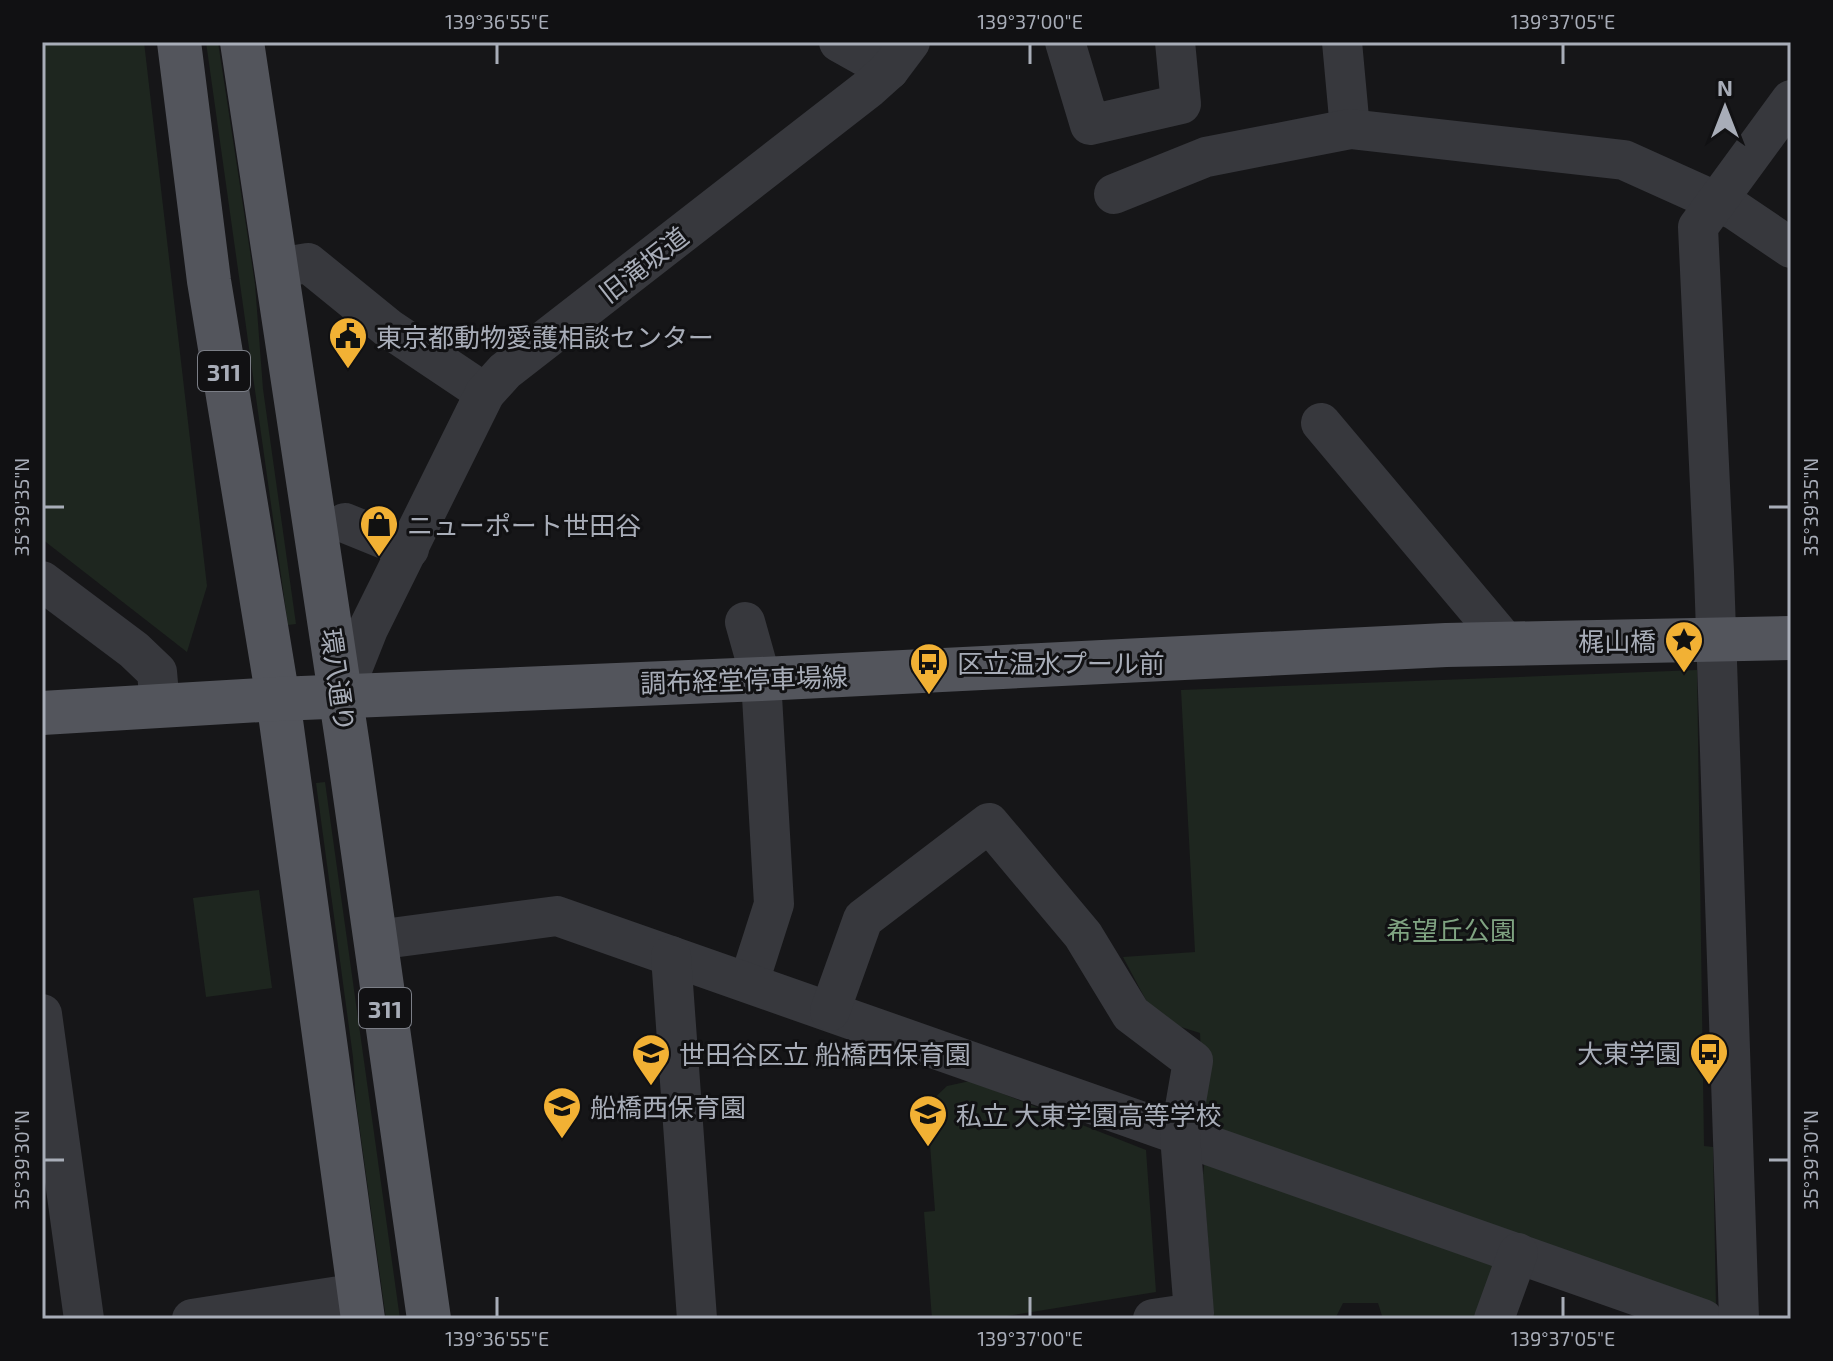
<svg xmlns="http://www.w3.org/2000/svg" width="1833" height="1361" viewBox="0 0 1833 1361" font-family="'Exo 2','Noto Sans JP',sans-serif">
<style>
.green{fill:#1e261f}
.lines{fill:none;stroke-linecap:round;stroke-linejoin:round}
.minor{stroke:#37383d;stroke-width:40}
.major{stroke:#53555c;stroke-width:44}
.ticks{fill:none;stroke:#a8adb8;stroke-width:3}
.labels{text-anchor:middle;dominant-baseline:central;stroke-width:6;stroke-linejoin:round;paint-order:stroke}
.shield{fill:#111113;stroke:#7b7e86;stroke-width:2}
.shield-label{font-size:24px;font-weight:bold;fill:#a8adb8}
.street-label{font-size:26px;fill:#a8adb8;stroke:#111113}
.poi-label{font-size:26px;fill:#a8adb8;stroke:#111113;text-anchor:start}
.park-label{font-size:26px;fill:#7fa381;stroke:#111113}
.neatline{fill:none;stroke:#a8adb8;stroke-width:3}
.ticks-label{font-size:20px;text-anchor:middle;fill:#a8adb8}
</style>
<rect width="100%" height="100%" fill="#161618"/>
<g class="green">
<path d="M42 42H144L207 586 187 652 42 539Z"/>
<path d="M206 42H218L255 284 263 389 296 624 288 625Z"/>
<path d="M1697 670 1704 1146 1713 1147 1716 1307 1521 1240 1475 1319H1383L1378 1303H1343L1335 1319H1214L1203 1175 1210 1114 1204 1111 1200 1033 1156 1019 1123 957 1195 952 1181 690Z"/>
<path d="M325 782 400 1319H386L356 1102 353 1057 316 783Z"/>
<path d="M259 890 272 988 206 997 193 898Z"/>
<path d="M970 1081 1146 1150 1156 1292 988 1319H932L924 1212 935 1211 927 1105 947 1086Z"/>
</g>
<g class="lines">
<g class="minor">
<path d="M839 42 889 70"/>
<path d="M1065 42 1090 125 1181 104 1175 42"/>
<path d="M1342 42 1350 129"/>
<path d="M1114 194 1206 157 1350 129 1624 160 1735 210 1791 248"/>
<path d="M278 268 308 263 388 328 485 393"/>
<path d="M1321 423 1506 643"/>
<path d="M345 523 409 549"/>
<path d="M42 581 134 650 157 672 160 707"/>
<path d="M745 622 761 679 774 904 749 982"/>
<path d="M341 697 368 629 485 393 505 371 869 88 889 70 910 42"/>
<path d="M376 940 557 916 1703 1319"/>
<path d="M671 956 697 1319"/>
<path d="M830 1011 863 919 989 823 1083 935 1131 1014 1193 1061 1180 1136 1194 1313 1153 1319"/>
<path d="M42 1014 84 1319"/>
<path d="M192 1319 359 1293"/>
<path d="M1494 1319 1518 1253"/>
<path d="M1739 1319 1714 572 1698 227 1791 100"/>
</g>
<g class="major">
<path d="M179 42 209 281 278 699 363 1319"/>
<path d="M242 42 349 753 429 1319"/>
<path d="M42 713 278 699 761 679 1446 645 1791 638"/>
</g>
</g>
<path class="ticks" d="M497 44V64M1030 44V64M1563 44V64M44 507H64M1769 507H1789M44 1160H64M1769 1160H1789M497 1297V1317M1030 1297V1317M1563 1297V1317"/>
<defs>
<symbol id="civic-pin" viewBox="-11 -11 22 30"><path d="M0 17L-7.5 6A9.5 9.5 0 1 1 7.5 6Z" fill="#f2b134" stroke="#111113"/><path d="M-.6-6.5H3V-4.5H.6V-3L4-1V1h2V6H-6V1h2V-1L-.6-3ZM-1.2 2.5V6h2.4V2.5Z" fill="#111"/></symbol>
<symbol id="shop-pin" viewBox="-11 -11 22 30"><path d="M0 17L-7.5 6A9.5 9.5 0 1 1 7.5 6Z" fill="#f2b134" stroke="#111113"/><path d="M-5-2.5h2.3a2.7 3.5 0 0 1 5.4 0H5L5.5 6h-11ZM-1.5-2.5h3a1.5 2.3 0 0 0-3 0Z" fill="#111"/></symbol>
<symbol id="sight-pin" viewBox="-11 -11 22 30"><path d="M0 17L-7.5 6A9.5 9.5 0 1 1 7.5 6Z" fill="#f2b134" stroke="#111113"/><path d="M0-6L1.8-2.2L6-1.7L2.9 1.2L3.7 5.4L0 3.3L-3.7 5.4L-2.9 1.2L-6-1.7L-1.8-2.2Z" fill="#111"/></symbol>
<symbol id="bus-pin" viewBox="-11 -11 22 30"><path d="M0 17L-7.5 6A9.5 9.5 0 1 1 7.5 6Z" fill="#f2b134" stroke="#111113"/><path d="M-5-6H5V4H4V6H2V4H-2V6H-4V4H-5ZM-3.5-4V0h7V-4ZM-3.5 1.2v1.5H-2V1.2ZM2 1.2v1.5H3.5V1.2Z" fill="#111"/></symbol>
<symbol id="school-pin" viewBox="-11 -11 22 30"><path d="M0 17L-7.5 6A9.5 9.5 0 1 1 7.5 6Z" fill="#f2b134" stroke="#111113"/><path d="M0-5L7-2L0 1L-7-2ZM-4 1L0 2.5L4 1V4Q0 6-4 4Z" fill="#111"/></symbol>
</defs>
<g fill-rule="evenodd">
<use href="#civic-pin" x="326" y="314" width="44" height="60"/>
<use href="#shop-pin" x="357" y="502" width="44" height="60"/>
<use href="#sight-pin" x="1662" y="618" width="44" height="60"/>
<use href="#bus-pin" x="907" y="640" width="44" height="60"/>
<use href="#bus-pin" x="1687" y="1030" width="44" height="60"/>
<use href="#school-pin" x="629" y="1031" width="44" height="60"/>
<use href="#school-pin" x="540" y="1084" width="44" height="60"/>
<use href="#school-pin" x="906" y="1092" width="44" height="60"/>
</g>
<g class="labels">
<g class="shield">
<rect x="198" y="351" width="52" height="40" rx="6"/>
<rect x="359" y="988" width="52" height="40" rx="6"/>
</g>
<g class="shield-label">
<text x="224" y="371">311</text>
<text x="385" y="1008">311</text>
</g>
<g class="street-label">
<text transform="translate(643 264) rotate(-38)">旧滝坂道</text>
<text transform="translate(744 679) rotate(-2)">調布経堂停車場線</text>
<text transform="translate(339 680) rotate(82)">環八通り</text>
</g>
<g class="poi-label">
<text x="376" y="336">東京都動物愛護相談センター</text>
<text x="407" y="524">ニューポート世田谷</text>
<text x="1656" y="640" text-anchor="end">梶山橋</text>
<text x="957" y="662">区立温水プール前</text>
<text x="1681" y="1052" text-anchor="end">大東学園</text>
<text x="679" y="1053">世田谷区立 船橋西保育園</text>
<text x="590" y="1106">船橋西保育園</text>
<text x="956" y="1114">私立 大東学園高等学校</text>
</g>
<g class="park-label">
<text x="1451" y="929">希望丘公園</text>
</g>
</g>
<rect width="1833" height="1361" fill="none" stroke="#111113" stroke-width="88"/>
<g transform="translate(1725 108)" stroke="#111113" stroke-width="6" paint-order="stroke">
<path d="M0-6L14 30L0 20L-14 30Z" fill="#a8adb8"/>
<text y="-12" font-size="22" font-weight="bold" text-anchor="middle" fill="#a8adb8">N</text>
</g>
<rect x="44" y="44" width="1745" height="1273" class="neatline"/>
<g class="ticks-label">
<text x="497" y="29">139°36'55"E</text>
<text x="1030" y="29">139°37'00"E</text>
<text x="1563" y="29">139°37'05"E</text>
<text transform="translate(22 507) rotate(-90)" y="7">35°39'35"N</text>
<text transform="translate(1811 507) rotate(-90)" y="7">35°39'35"N</text>
<text transform="translate(22 1160) rotate(-90)" y="7">35°39'30"N</text>
<text transform="translate(1811 1160) rotate(-90)" y="7">35°39'30"N</text>
<text x="497" y="1346">139°36'55"E</text>
<text x="1030" y="1346">139°37'00"E</text>
<text x="1563" y="1346">139°37'05"E</text>
</g>
</svg>
